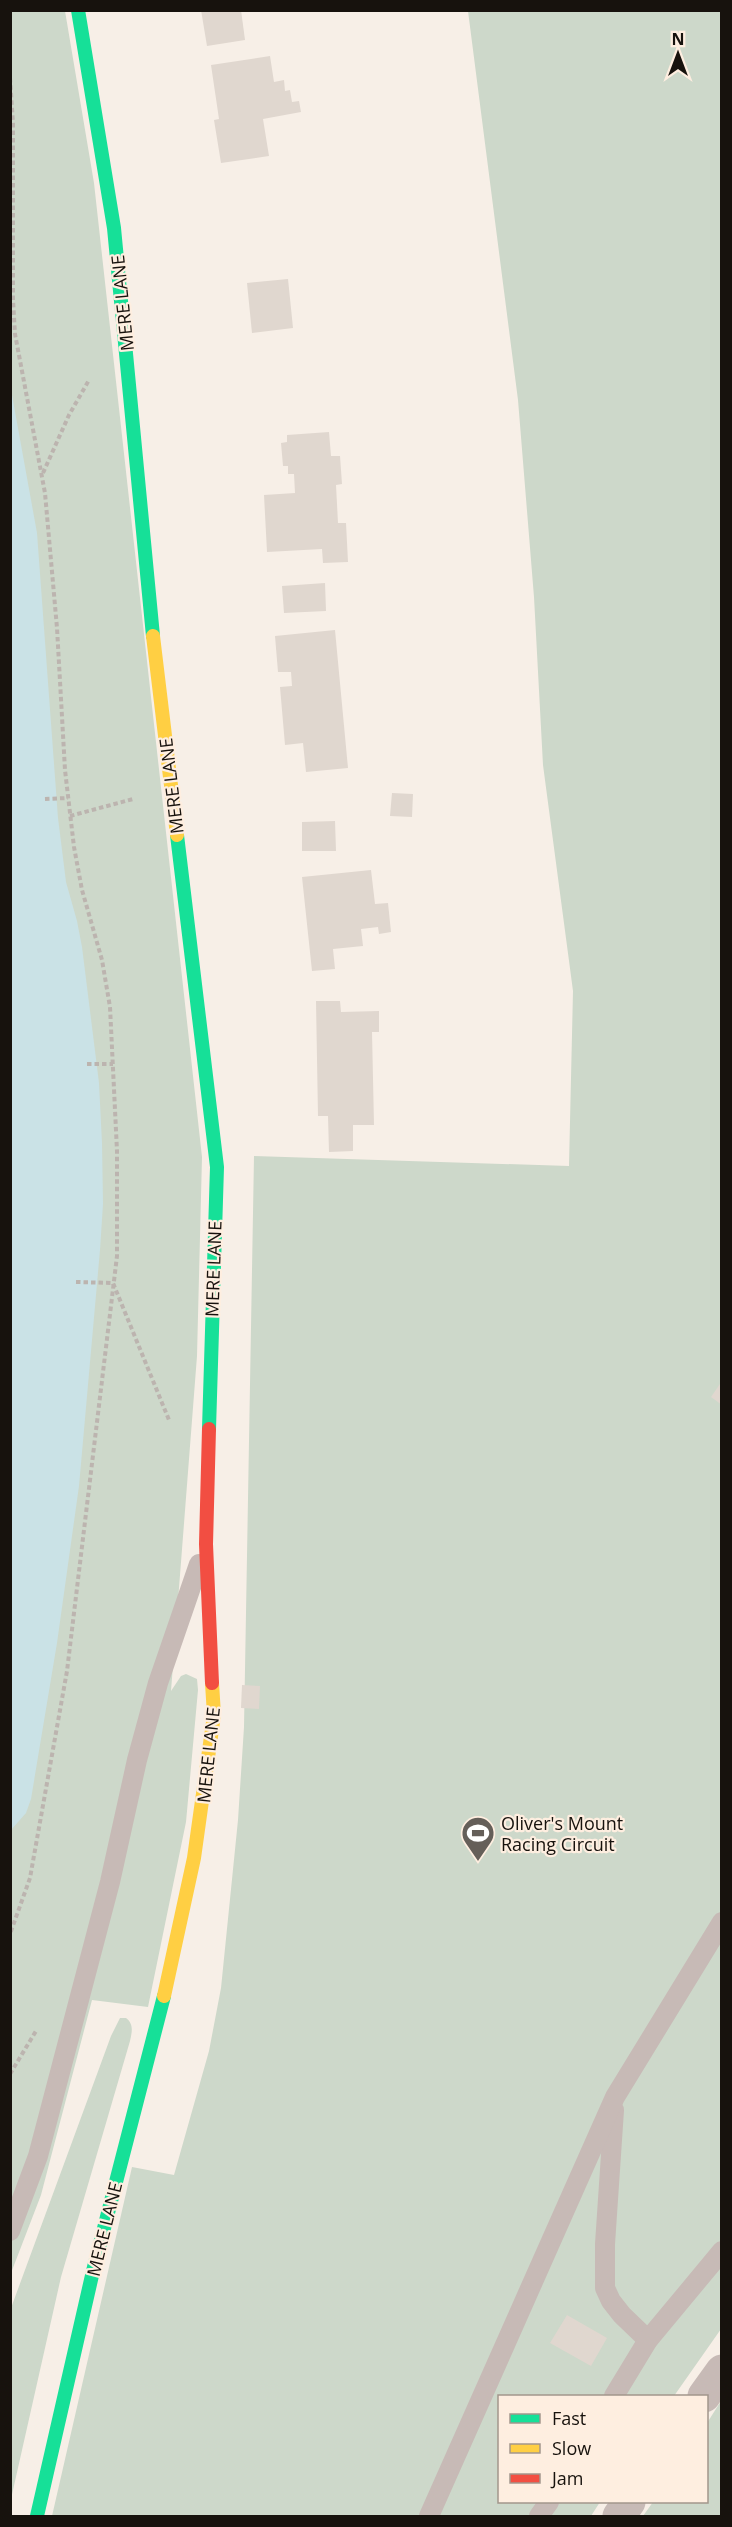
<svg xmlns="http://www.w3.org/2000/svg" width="732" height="2527" viewBox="0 0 732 2527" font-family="'Open Sans',sans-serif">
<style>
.green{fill:#cdd8ca}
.water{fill:#cae2e6}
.building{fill:#e0d7cf}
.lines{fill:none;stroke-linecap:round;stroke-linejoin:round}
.path{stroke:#bcb4af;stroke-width:4;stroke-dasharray:4.5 3;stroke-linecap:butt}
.lane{stroke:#c7bab6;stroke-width:20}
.street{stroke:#c7bab6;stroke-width:33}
.fast{stroke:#16e098;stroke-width:14}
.slow{stroke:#ffcf43;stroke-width:14}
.jam{stroke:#f24e42;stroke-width:14}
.labels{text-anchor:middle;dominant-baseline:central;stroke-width:4.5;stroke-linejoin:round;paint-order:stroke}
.street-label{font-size:18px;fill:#17120d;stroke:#feeee0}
.poi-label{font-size:18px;fill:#17120d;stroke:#feeee0;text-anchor:start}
</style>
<rect width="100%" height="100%" fill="#f7efe7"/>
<g class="green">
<path d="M10 11H65L94 183 202 1157 197 1356 171 1691 181 1676 186 1674 197 1679 198 1690 186 1822 148 2007 92 2000 41 2195 11 2273Z"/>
<path d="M468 11H721V2329L674 2396H500V2502H600L591 2516H52L132 2167 174 2175 209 2051 221 1988 238 1820 244 1727 254 1156 569 1166 573 991 543 765 534 597 518 400Z"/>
<path d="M120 2018H126C134 2024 132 2032 130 2041L61 2277 11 2499V2308L111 2036Z"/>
<path d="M721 2401V2516H643L653 2502H706L707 2423Z"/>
</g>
<path class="water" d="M10 384 37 533 58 818 66 882 77 921 82 947 99 1083 102 1143 103 1204 100 1250 79 1486 57 1643 31 1799 26 1813 11 1830Z"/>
<g class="building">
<path d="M201 10H241L245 40 207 46Z"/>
<path d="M270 56 274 82 284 80 285 91 290 90 292 102 299 101 301 112 263 119 269 156 221 163 214 120 219 119 211 65Z"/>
<path d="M288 279 293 328 252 333 247 283Z"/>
<path d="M329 432 331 456H340L342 484 336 485 338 523H346L348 562 323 563 322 549 267 552 264 495 295 493 294 474H288V466H283L281 443 287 442V435Z"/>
<path d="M325 583 326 611 284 613 282 586Z"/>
<path d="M335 630 348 768 306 772 303 743 285 745 280 687 292 686 291 672H278L275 636Z"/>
<path d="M392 793 413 794 412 817 390 816Z"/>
<path d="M335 821 336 851H302V822Z"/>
<path d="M371 870 375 904 388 903 391 932 379 934 378 927 361 929 363 946 333 949 335 969 312 971 302 877Z"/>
<path d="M316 1001H340L341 1012 379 1011V1032H372L374 1125H353V1151L329 1152 328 1116H318Z"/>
<path d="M722 1381V1405L711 1397Z"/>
<path d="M242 1685 260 1686 259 1709 241 1708Z"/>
<path d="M567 2315 607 2338 591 2366 550 2343Z"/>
</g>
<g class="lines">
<g class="path">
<path d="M10 78 13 123V300L15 334 45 493 57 628 65 770 74 847 82 890 102 960 110 1007 117 1151V1256L67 1671 30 1878 10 1934"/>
<path d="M43 473 69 415 89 380"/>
<path d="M45 799 68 798"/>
<path d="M70 816 133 799"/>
<path d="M87 1064H113"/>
<path d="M76 1282 113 1283 169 1420"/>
<path d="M10 2074 36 2031"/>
</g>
<g class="lane">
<path d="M614 2110 605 2244V2288L611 2301 622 2315 648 2340"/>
<path d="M10 2231 38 2156 110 1882 137 1760 158 1683 199 1564"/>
<path d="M614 2396 648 2340 722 2251"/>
<path d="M429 2516 615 2097 722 1922"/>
<path d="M539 2516 549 2502"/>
</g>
<g class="street">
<path d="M704 2396 722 2371"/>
<path d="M619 2516 629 2502"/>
</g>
<g class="fast">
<path d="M78 10 114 228 153 636"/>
<path d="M177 835 217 1167 209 1429"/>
<path d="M37 2516 93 2271 164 1996"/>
</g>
<g class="slow">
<path d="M153 636 177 835"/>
<path d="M164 1996 194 1858 214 1715 212 1683"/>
</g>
<path class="jam" d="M209 1429 206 1544 212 1683"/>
</g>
<defs>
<symbol id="stadium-pin" viewBox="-11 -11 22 30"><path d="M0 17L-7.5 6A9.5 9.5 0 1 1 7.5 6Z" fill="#655f59" stroke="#feeee0"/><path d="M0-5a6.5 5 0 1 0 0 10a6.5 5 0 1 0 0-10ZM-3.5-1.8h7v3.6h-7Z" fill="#fff"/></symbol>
</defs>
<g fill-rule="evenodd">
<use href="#stadium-pin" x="459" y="1814" width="38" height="52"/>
</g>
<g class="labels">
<g class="street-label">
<text transform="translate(122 303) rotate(-96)">MERE LANE</text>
<text transform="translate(171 786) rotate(-97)">MERE LANE</text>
<text transform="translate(213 1269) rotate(-88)">MERE LANE</text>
<text transform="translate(208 1755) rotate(-84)">MERE LANE</text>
<text transform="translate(104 2229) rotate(-76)">MERE LANE</text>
</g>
<g class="poi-label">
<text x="501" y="1823">Oliver's Mount<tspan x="501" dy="21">Racing Circuit</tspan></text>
</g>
</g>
<rect width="732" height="2527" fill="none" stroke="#17120d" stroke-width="24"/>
<rect x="498" y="2395" width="210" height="108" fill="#feeee0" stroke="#a2968c" stroke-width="1.5"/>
<rect x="510" y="2414" width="30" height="9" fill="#16e098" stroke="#a2968c" stroke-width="1.5"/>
<text x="552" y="2425" font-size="18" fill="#17120d">Fast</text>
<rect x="510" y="2444" width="30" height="9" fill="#ffcf43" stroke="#a2968c" stroke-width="1.5"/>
<text x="552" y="2455" font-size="18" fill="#17120d">Slow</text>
<rect x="510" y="2474" width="30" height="9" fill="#f24e42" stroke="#a2968c" stroke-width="1.5"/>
<text x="552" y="2485" font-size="18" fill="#17120d">Jam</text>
<g transform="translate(678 54)" stroke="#feeee0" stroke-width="4.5" paint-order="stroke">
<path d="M0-4.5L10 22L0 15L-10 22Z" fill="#17120d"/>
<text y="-9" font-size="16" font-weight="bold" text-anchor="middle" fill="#17120d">N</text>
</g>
</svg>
